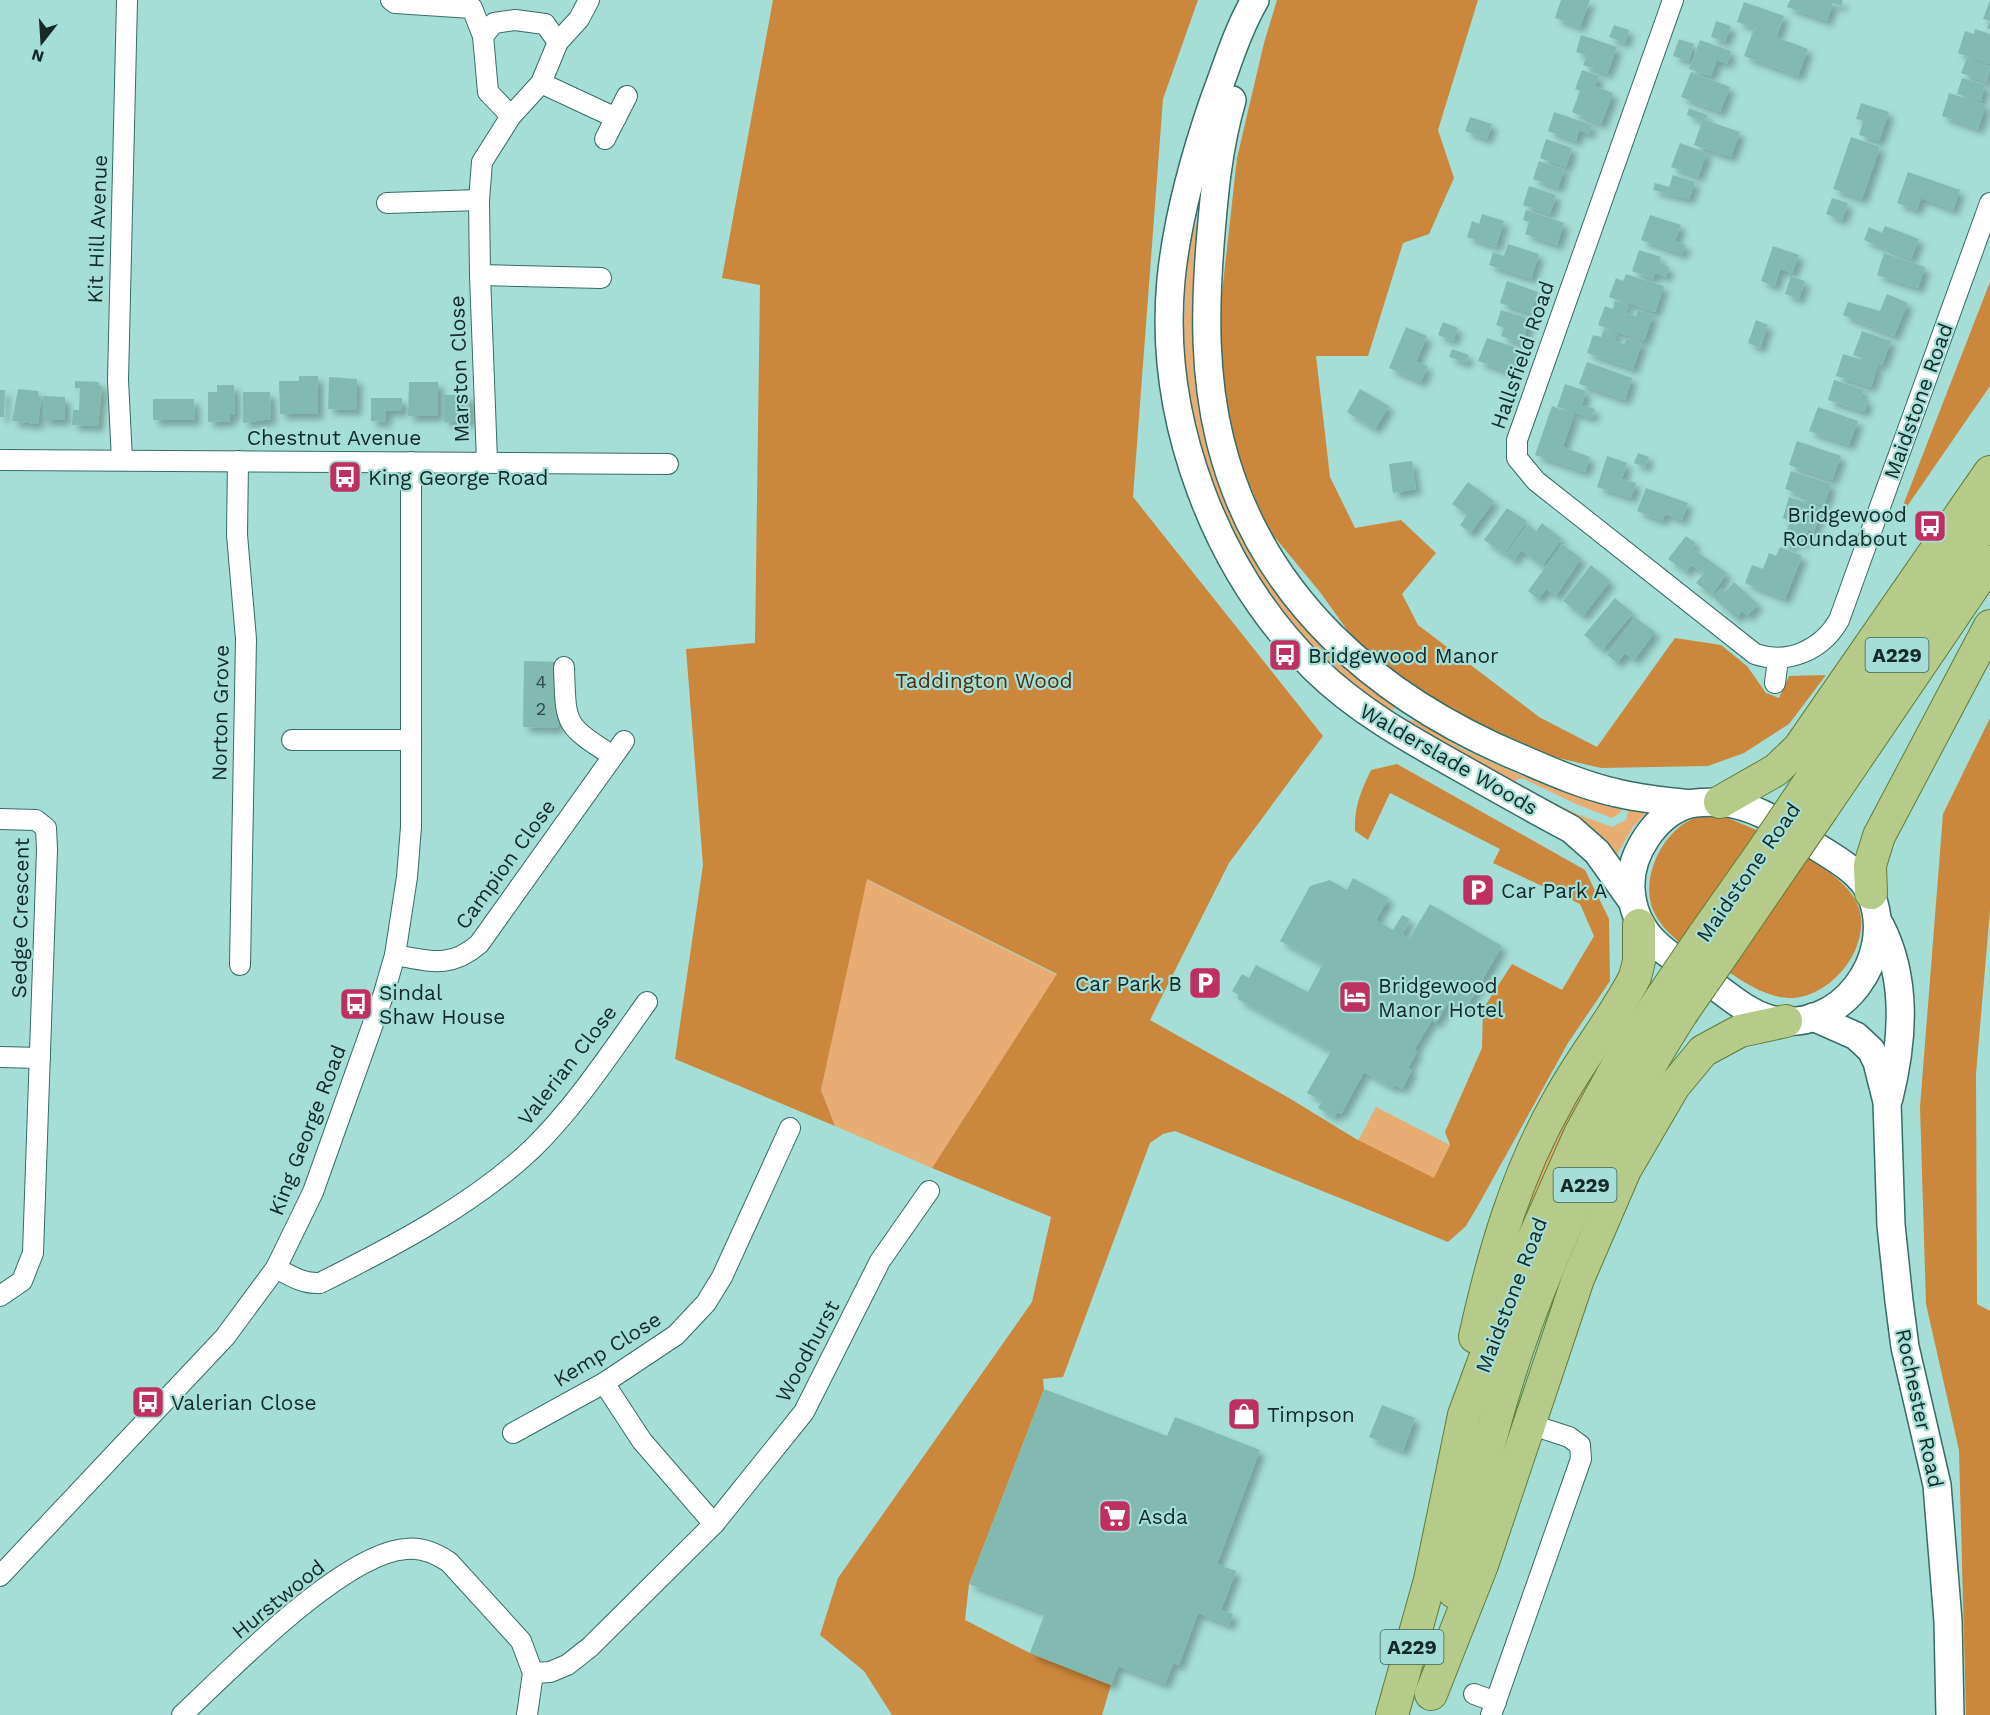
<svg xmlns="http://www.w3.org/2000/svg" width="1990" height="1715" viewBox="0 0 1990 1715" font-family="'Work Sans',sans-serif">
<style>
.green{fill:#e8ad72}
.forest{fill:#cb873c}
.building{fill:#82bab2;filter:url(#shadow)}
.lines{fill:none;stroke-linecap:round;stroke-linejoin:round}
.street-casing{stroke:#366d67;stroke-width:22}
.secondary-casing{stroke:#366d67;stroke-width:30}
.primary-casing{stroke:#5e7d35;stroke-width:34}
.street{stroke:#fff;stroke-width:20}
.secondary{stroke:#fff;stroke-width:27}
.primary{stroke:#b6cb8a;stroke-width:32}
.primary-bridge-casing{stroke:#5e7d35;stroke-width:34;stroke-linecap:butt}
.primary-bridge{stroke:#b6cb8a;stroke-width:32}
.labels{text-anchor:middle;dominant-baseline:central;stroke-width:4.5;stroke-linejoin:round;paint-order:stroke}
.number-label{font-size:18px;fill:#2f4e4a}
.shield{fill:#a5ded6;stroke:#3f605c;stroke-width:1.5}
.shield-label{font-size:20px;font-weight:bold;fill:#132a27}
.street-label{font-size:21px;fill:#132a27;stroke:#a5ded6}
.poi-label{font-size:21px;fill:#132a27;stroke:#a5ded6;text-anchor:start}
.park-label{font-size:21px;fill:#4b2f10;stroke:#a5ded6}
</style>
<defs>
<filter id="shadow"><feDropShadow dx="5.5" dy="5.5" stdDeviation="3" flood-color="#0004"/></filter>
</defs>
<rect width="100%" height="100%" fill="#a5ded6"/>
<g class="green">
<path d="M1199 219 1203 403 1323 647 1396 707 1395 709 1382 711C1356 689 1325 668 1303 642 1223 550 1177 426 1185 303 1186 285 1188 233 1199 219Z"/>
<path d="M1400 719C1427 719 1442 739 1465 750 1515 773 1567 797 1622 808L1620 813 1612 818 1576 804 1524 779H1518L1511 785Z"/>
<path d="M1525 789 1577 814 1612 827 1626 820 1629 808 1645 812V814L1633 827 1615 858Z"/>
<path d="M866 879 1057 975 932 1168 835 1126 821 1090Z"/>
<path d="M1644 981H1655L1509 1267 1520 1204 1545 1150Z"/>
<path d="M1376 1107 1450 1145 1434 1179 1358 1141Z"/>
</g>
<g class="forest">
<path d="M773 0H1198L1163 99 1133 497 1323 736 1229 863 1150 1020 1289 1098 1356 1139 1434 1178 1450 1145 1445 1132 1482 1048 1483 1009 1512 964 1562 990 1594 936 1580 904 1493 863 1500 849 1390 793 1368 840 1355 831C1354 807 1361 791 1371 770L1397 764 1585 870 1609 919 1610 981 1568 1043 1480 1202 1466 1226 1448 1242 1175 1131 1163 1134 1150 1143 1063 1377 1043 1379 1044 1389 969 1584 965 1620 1030 1653 1111 1685 1102 1715H892L864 1671 820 1635 838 1578 1032 1302 1051 1217 932 1168 1057 974 867 879 821 1090 835 1126 675 1059 703 865 686 649 755 643 760 285 722 278Z"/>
<path d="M1277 0H1478L1438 130 1454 178 1429 234 1403 243 1368 356H1316L1330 477 1355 528 1401 520 1436 553 1402 594 1418 625 1539 717 1597 747 1675 638 1721 645 1747 666 1766 693 1779 698 1789 676 1826 675 1789 724 1744 753 1708 766 1601 768 1554 757 1452 711 1401 678 1353 638 1320 592 1268 529 1237 455 1221 367 1220 311 1237 158 1264 43Z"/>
<path d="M1990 282V386L1897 521Z"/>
<path d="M1990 718V910L1976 1074 1977 1304 1990 1311V1715H1966L1959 1450 1926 1304 1920 1107 1943 814Z"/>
<path d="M1723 816 1759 831 1681 944C1670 934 1660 925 1654 912 1639 878 1663 830 1695 818 1703 815 1715 816 1723 816Z"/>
<path d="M1807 857C1826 870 1851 885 1859 908 1871 947 1833 995 1794 998 1769 999 1747 984 1727 971Z"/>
</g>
<g class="building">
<path d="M1561 0H1590L1580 27 1555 18Z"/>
<path d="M1790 0H1843L1841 6 1833 3 1827 21 1787 7Z"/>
<path d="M1990 0V29L1987 28 1990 21 1983 19Z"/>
<path d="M1744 2 1784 16 1777 36 1737 22Z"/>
<path d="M1716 21 1731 26 1725 42 1711 37Z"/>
<path d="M1614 25 1629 30 1625 43 1609 37Z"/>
<path d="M1754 29 1808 49 1798 76 1744 56Z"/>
<path d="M1975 29 1990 34V64L1958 53 1965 31 1974 34Z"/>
<path d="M1581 35 1617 47 1607 74 1583 65 1587 55 1576 52Z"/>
<path d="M1679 39 1694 44 1689 61 1673 56Z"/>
<path d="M1700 40 1731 51 1727 64 1717 60 1711 76 1689 69Z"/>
<path d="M1967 58 1990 67 1987 82 1961 73Z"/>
<path d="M1582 70 1599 76 1595 86 1613 93 1601 124 1572 112 1580 91 1575 89Z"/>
<path d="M1691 72 1730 87 1720 112 1681 97Z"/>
<path d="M1962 78 1985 85 1981 101 1957 94Z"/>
<path d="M1949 93 1986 105 1978 129 1942 116Z"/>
<path d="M1861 103 1889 112 1879 141 1859 135 1863 121 1856 119Z"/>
<path d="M1689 108 1708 115 1705 120 1740 132 1731 157 1694 145 1702 121 1687 115Z"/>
<path d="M1554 112 1592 125 1589 134 1579 130 1576 141 1548 131Z"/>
<path d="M1470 117 1492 124 1487 139 1465 131Z"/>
<path d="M1851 137 1880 147 1862 199 1833 189Z"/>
<path d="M1546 139 1572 148 1566 167 1540 158Z"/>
<path d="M1680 143 1707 153 1698 177 1671 167Z"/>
<path d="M1539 161 1564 169 1558 188 1533 179Z"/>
<path d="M1908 172 1960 190 1953 210 1921 198 1917 210 1897 203Z"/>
<path d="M1673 175 1695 182 1689 199 1653 190 1655 183 1669 187Z"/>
<path d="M1529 186 1556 195 1550 214 1523 205Z"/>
<path d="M1832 198 1848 203 1842 220 1826 214Z"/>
<path d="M1526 210 1564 223 1557 245 1525 234 1529 222 1523 220Z"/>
<path d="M1482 214 1504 221 1496 247 1467 237 1472 221 1479 224Z"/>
<path d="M1650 215 1681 225 1675 241 1686 245 1682 254 1641 240Z"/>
<path d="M1885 226 1919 239 1911 259 1864 240 1869 227 1882 233Z"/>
<path d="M1508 244 1539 254 1531 279 1489 265 1493 252 1504 256Z"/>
<path d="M1773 246 1799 255 1792 273 1780 269 1775 286 1761 281Z"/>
<path d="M1639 250 1661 257 1659 263 1669 267 1666 277 1655 273 1653 279 1632 271Z"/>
<path d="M1884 253 1925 267 1918 288 1877 275Z"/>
<path d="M1626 274 1664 286 1655 312 1609 297 1616 278 1623 281Z"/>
<path d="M1791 276 1805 281 1799 299 1785 294Z"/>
<path d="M1507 281 1538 292 1530 313 1500 303Z"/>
<path d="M1887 294 1908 303 1894 336 1843 315 1848 302 1880 311Z"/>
<path d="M1615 301 1628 305 1626 313 1636 316 1638 310 1653 315 1644 341 1598 325 1605 306 1613 309Z"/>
<path d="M1501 310 1530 319 1522 344 1501 336 1504 328 1496 325Z"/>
<path d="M1756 320 1768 325 1760 348 1748 343Z"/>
<path d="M1443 322 1458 328 1453 341 1438 335Z"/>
<path d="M1406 327 1427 336 1416 362 1428 366 1421 382 1389 368Z"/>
<path d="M1604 329 1617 334 1614 341 1624 344 1627 338 1642 343 1633 369 1587 353 1593 335 1601 337Z"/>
<path d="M1862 331 1891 341 1882 365 1853 355Z"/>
<path d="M1487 338 1520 349 1511 373 1478 361Z"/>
<path d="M1452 349 1469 355 1466 363 1449 357Z"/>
<path d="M1843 354 1878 365 1871 387 1836 376Z"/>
<path d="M1587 362 1632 378 1625 400 1579 384Z"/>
<path d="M299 376H318V414H280L279 381H299Z"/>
<path d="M329 377 357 379 356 410 328 409Z"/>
<path d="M1834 380 1864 390 1861 398 1868 400 1864 412 1828 400Z"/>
<path d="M75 381 99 382V386H102L98 426 72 425 73 410H79L80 388H75Z"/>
<path d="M409 382H438V416H408Z"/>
<path d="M1565 384 1586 391 1582 405 1595 409 1592 418 1557 407Z"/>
<path d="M217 385H234L235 415H230V421L208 422V392H217Z"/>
<path d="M18 389 38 391V399H41L38 424 12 421Z"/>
<path d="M1360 389 1389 406 1375 429 1347 412Z"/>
<path d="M0 390H5L4 417H0Z"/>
<path d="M243 392H270L271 419 243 423Z"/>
<path d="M444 395H469L470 422H444Z"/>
<path d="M43 396 65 397V420H43Z"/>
<path d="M371 398H402V411H386V422L371 421Z"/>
<path d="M153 399H194L195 420H153Z"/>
<path d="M1552 406 1574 414 1563 447 1590 457 1585 472 1535 455Z"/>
<path d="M1818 407 1858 421 1849 445 1809 431Z"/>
<path d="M1797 441 1841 456 1832 480 1789 465Z"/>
<path d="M1638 453 1649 457 1645 467 1634 463Z"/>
<path d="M1607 456 1627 463 1622 479 1636 483 1631 498 1597 487Z"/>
<path d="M1412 461 1416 489 1393 493 1389 464Z"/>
<path d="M1791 471 1831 484 1824 506 1799 498 1800 494 1785 489Z"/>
<path d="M1468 482 1494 501 1470 533 1460 525 1467 515 1452 504Z"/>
<path d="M1646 488 1688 503 1682 520 1665 514 1662 521 1637 511Z"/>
<path d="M1789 497 1822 508 1814 532 1808 530 1803 544 1794 540 1792 547 1782 544 1790 521 1783 518Z"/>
<path d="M1507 508 1527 521 1504 554 1484 540Z"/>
<path d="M1542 523 1562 539 1542 566 1521 550 1513 561 1505 555 1528 524 1536 531Z"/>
<path d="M1686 536 1696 543 1692 548 1727 573 1712 595 1696 583 1704 573 1691 565 1686 572 1668 559Z"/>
<path d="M1562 544 1581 558 1556 596 1546 589 1538 599 1528 591Z"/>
<path d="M1780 547 1802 556 1785 599 1745 583 1752 565 1763 569 1769 553 1776 556Z"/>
<path d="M1591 565 1610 581 1583 616 1563 601Z"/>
<path d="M1734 582 1758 604 1747 616 1742 611 1736 618 1713 597 1721 588 1725 592Z"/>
<path d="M1615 598 1633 613 1602 650 1584 635Z"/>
<path d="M1635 617 1655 632 1634 660 1625 653 1617 663 1607 655Z"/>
<path d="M524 661 559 662 558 728 523 727Z"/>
<path d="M1353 878 1389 898 1376 920 1393 930 1402 915 1410 919 1402 934 1409 939 1430 904 1502 946 1465 1010 1449 1001 1436 1023 1432 1020 1414 1050 1417 1052 1408 1068 1412 1070 1402 1089 1395 1085 1393 1088 1364 1072 1341 1114 1337 1112 1334 1117 1318 1108 1322 1101 1307 1093 1331 1051 1238 999 1239 995 1232 991 1242 974 1249 978 1256 965 1308 992 1323 964 1280 941 1310 886 1330 880 1347 890Z"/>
<path d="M1044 1389 1167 1436 1175 1417 1260 1450 1217 1564 1236 1571 1221 1610 1233 1614 1229 1625 1198 1613 1179 1665 1173 1663 1165 1684 1118 1666 1111 1685 1030 1653 1045 1613 969 1584Z"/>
<path d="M1243 1405 1250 1407 1244 1423 1237 1421Z"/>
<path d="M1382 1405 1415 1418 1403 1451 1369 1437Z"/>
</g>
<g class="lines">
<defs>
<g id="street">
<path d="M391 0 395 3 472 8 483 36 488 92 511 116"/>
<path d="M1673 0 1517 440V458L1536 481 1755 654C1788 665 1822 650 1839 620L1990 203"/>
<path d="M483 36 494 23 515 20 545 24 558 42"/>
<path d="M541 83 616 118"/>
<path d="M605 139 627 96"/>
<path d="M387 203 479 200"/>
<path d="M480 275 601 278"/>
<path d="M0 460 668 464"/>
<path d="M122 460 118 380 127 0"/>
<path d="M238 461 237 535 246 639 240 965"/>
<path d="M487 461 480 275 479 200 482 162 511 116 541 83 558 42 579 19 589 0"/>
<path d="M564 667C566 725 563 724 613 756"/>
<path d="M1775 683 1778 659"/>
<path d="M292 740H410"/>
<path d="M0 819 36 820 46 828 47 850 33 1253 22 1281 0 1296"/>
<path d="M395 955C430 961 450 969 479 944L624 741"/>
<path d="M0 1057 40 1058"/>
<path d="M276 1268C291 1276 303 1284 320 1283 392 1247 473 1205 532 1149 576 1106 611 1052 647 1002"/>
<path d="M604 1383 642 1441 714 1524"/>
<path d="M513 1433 604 1383 676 1335 706 1303 722 1277 790 1128"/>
<path d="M0 1576 225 1337 276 1268 313 1192 384 993 395 955 407 877 411 827V462"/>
<path d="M533 1673 550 1672 567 1665 590 1647 714 1524 804 1412 880 1261 929 1191"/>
<path d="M1474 1694 1496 1702"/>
<path d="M182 1715C229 1671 343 1553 406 1549 421 1547 437 1554 449 1562L521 1641 533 1673 527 1715"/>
<path d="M1491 1715 1581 1459 1580 1445 1569 1437 1529 1424"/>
</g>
<g id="secondary">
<path d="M1255 0C1237 31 1227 66 1214 100 1194 158 1177 219 1171 280 1158 419 1215 571 1315 669 1357 710 1407 738 1459 767 1496 788 1533 809 1571 829L1597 852 1632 901"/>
<path d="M1232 100C1218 148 1214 195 1210 245 1205 310 1204 375 1220 440 1259 598 1379 700 1525 760 1555 773 1585 786 1617 793 1641 799 1666 801 1690 804"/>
<path d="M1720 802C1754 805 1778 822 1806 840 1827 854 1861 870 1871 895 1897 957 1840 1036 1770 1019 1746 1013 1722 990 1701 976 1665 952 1634 936 1631 889 1629 855 1655 814 1689 804 1699 802 1710 802 1720 802Z"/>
<path d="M1880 925C1908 979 1903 1041 1889 1098"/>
<path d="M1813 1017 1856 1036 1871 1050 1877 1062 1887 1102 1891 1225 1899 1301 1905 1347 1937 1485 1948 1621 1950 1715"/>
</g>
<g id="primary">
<path d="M1802 793 1990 516"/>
<path d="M1720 802 1776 770 1799 748 1990 472"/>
<path d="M1823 808 1990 562"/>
<path d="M1871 893 1870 865 1879 836 1990 626"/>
<path d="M1703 936 1760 855"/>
<path d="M1725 951 1781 869"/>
<path d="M1475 1337C1493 1255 1516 1175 1558 1101 1581 1058 1613 1020 1635 977L1639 961V925"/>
<path d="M1454 1592C1469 1527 1483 1461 1502 1398 1542 1261 1606 1133 1682 1013"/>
<path d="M1431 1694 1482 1565 1578 1279 1625 1170 1674 1086 1703 1051 1740 1031 1786 1021"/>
<path d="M1392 1715 1430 1580 1464 1415 1508 1296 1580 1134 1621 1059 1661 998"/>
</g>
</defs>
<use href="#street" class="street-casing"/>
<use href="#secondary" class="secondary-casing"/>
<use href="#primary" class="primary-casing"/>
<use href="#street" class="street"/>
<use href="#secondary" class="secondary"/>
<use href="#primary" class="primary"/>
<defs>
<g id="primary-bridge">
<path d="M1760 855 1802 793"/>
<path d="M1781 869 1823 808"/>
<path d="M1661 998 1703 936"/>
<path d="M1682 1013 1725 951"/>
</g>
</defs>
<use href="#primary-bridge" class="primary-bridge-casing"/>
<use href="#primary-bridge" class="primary-bridge"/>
</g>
<defs>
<symbol id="bus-square" viewBox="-11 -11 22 22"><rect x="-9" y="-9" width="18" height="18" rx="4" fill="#bd3060" stroke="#a5ded6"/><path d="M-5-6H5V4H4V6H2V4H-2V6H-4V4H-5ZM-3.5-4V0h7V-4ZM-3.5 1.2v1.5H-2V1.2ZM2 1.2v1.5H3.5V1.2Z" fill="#fff"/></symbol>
<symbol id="parking-square" viewBox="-11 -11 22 22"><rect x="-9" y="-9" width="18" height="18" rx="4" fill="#bd3060" stroke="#a5ded6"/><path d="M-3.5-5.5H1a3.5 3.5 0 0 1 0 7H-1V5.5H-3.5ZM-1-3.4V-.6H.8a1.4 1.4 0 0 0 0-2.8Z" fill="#fff"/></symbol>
<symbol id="hotel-square" viewBox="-11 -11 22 22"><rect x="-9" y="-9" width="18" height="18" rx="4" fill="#bd3060" stroke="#a5ded6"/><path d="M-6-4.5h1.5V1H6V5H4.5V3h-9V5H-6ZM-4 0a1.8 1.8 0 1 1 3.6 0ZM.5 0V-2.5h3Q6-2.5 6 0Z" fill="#fff"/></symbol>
<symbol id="shop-square" viewBox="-11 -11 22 22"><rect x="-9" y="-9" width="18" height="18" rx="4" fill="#bd3060" stroke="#a5ded6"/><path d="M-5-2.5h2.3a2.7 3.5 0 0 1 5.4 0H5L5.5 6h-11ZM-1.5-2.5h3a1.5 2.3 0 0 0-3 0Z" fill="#fff"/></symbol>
<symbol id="supermarket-square" viewBox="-11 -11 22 22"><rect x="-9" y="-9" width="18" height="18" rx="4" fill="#bd3060" stroke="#a5ded6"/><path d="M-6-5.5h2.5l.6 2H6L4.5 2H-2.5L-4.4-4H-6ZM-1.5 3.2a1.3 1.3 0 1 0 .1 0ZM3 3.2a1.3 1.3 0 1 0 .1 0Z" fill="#fff"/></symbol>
</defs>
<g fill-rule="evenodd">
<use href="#bus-square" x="326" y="458" width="38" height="38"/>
<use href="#bus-square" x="1911" y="507" width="38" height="38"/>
<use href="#bus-square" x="1266" y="636" width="38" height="38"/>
<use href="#parking-square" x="1459" y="871" width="38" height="38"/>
<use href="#parking-square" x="1186" y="964" width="38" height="38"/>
<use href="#hotel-square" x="1336" y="978" width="38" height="38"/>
<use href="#bus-square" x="337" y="985" width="38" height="38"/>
<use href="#bus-square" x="129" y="1383" width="38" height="38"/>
<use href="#shop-square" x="1225" y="1395" width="38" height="38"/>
<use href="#supermarket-square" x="1096" y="1497" width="38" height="38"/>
</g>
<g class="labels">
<g class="number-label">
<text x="541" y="681">4</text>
<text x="541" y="708">2</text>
</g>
<g class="shield">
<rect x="1865.5" y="638" width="63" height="34" rx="4.5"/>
<rect x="1553.5" y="1168" width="63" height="34" rx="4.5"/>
<rect x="1380.5" y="1630" width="63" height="34" rx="4.5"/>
</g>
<g class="shield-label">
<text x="1897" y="655">A229</text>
<text x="1585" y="1185">A229</text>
<text x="1412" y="1647">A229</text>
</g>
<g class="street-label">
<text transform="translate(97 229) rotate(-88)">Kit Hill Avenue</text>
<text transform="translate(1522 355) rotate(-71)">Hallsfield Road</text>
<text transform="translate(459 369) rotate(-92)">Marston Close</text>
<text transform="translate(1918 401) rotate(-70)">Maidstone Road</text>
<text x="334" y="437">Chestnut Avenue</text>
<text transform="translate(220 713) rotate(-89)">Norton Grove</text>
<text transform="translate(1449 759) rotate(30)">Walderslade Woods</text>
<text transform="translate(505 864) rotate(-54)">Campion Close</text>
<text transform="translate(1748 872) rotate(-55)">Maidstone Road</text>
<text transform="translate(20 918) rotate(-89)">Sedge Crescent</text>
<text transform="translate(567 1065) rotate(-52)">Valerian Close</text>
<text transform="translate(307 1130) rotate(-69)">King George Road</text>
<text transform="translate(1511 1295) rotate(-69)">Maidstone Road</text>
<text transform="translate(607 1349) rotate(-32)">Kemp Close</text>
<text transform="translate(807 1351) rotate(-62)">Woodhurst</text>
<text transform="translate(1920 1408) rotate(78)">Rochester Road</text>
<text transform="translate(278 1599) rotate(-39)">Hurstwood</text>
</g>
<g class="poi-label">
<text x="368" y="477">King George Road</text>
<text x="1907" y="514" text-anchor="end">Bridgewood<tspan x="1907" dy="24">Roundabout</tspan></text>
<text x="1308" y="655">Bridgewood Manor</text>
<text x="1501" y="890">Car Park A</text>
<text x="1182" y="983" text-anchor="end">Car Park B</text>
<text x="1378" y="985">Bridgewood<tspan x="1378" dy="24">Manor Hotel</tspan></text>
<text x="379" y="992">Sindal<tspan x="379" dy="24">Shaw House</tspan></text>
<text x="171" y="1402">Valerian Close</text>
<text x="1267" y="1414">Timpson</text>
<text x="1138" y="1516">Asda</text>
</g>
<g class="park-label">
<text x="984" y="680">Taddington Wood</text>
</g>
</g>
<g transform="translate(42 42) rotate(197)" stroke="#a5ded6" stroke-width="4.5" paint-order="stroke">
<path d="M0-4.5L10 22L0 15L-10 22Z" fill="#132a27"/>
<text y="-9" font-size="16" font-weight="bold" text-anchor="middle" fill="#132a27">N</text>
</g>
</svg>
